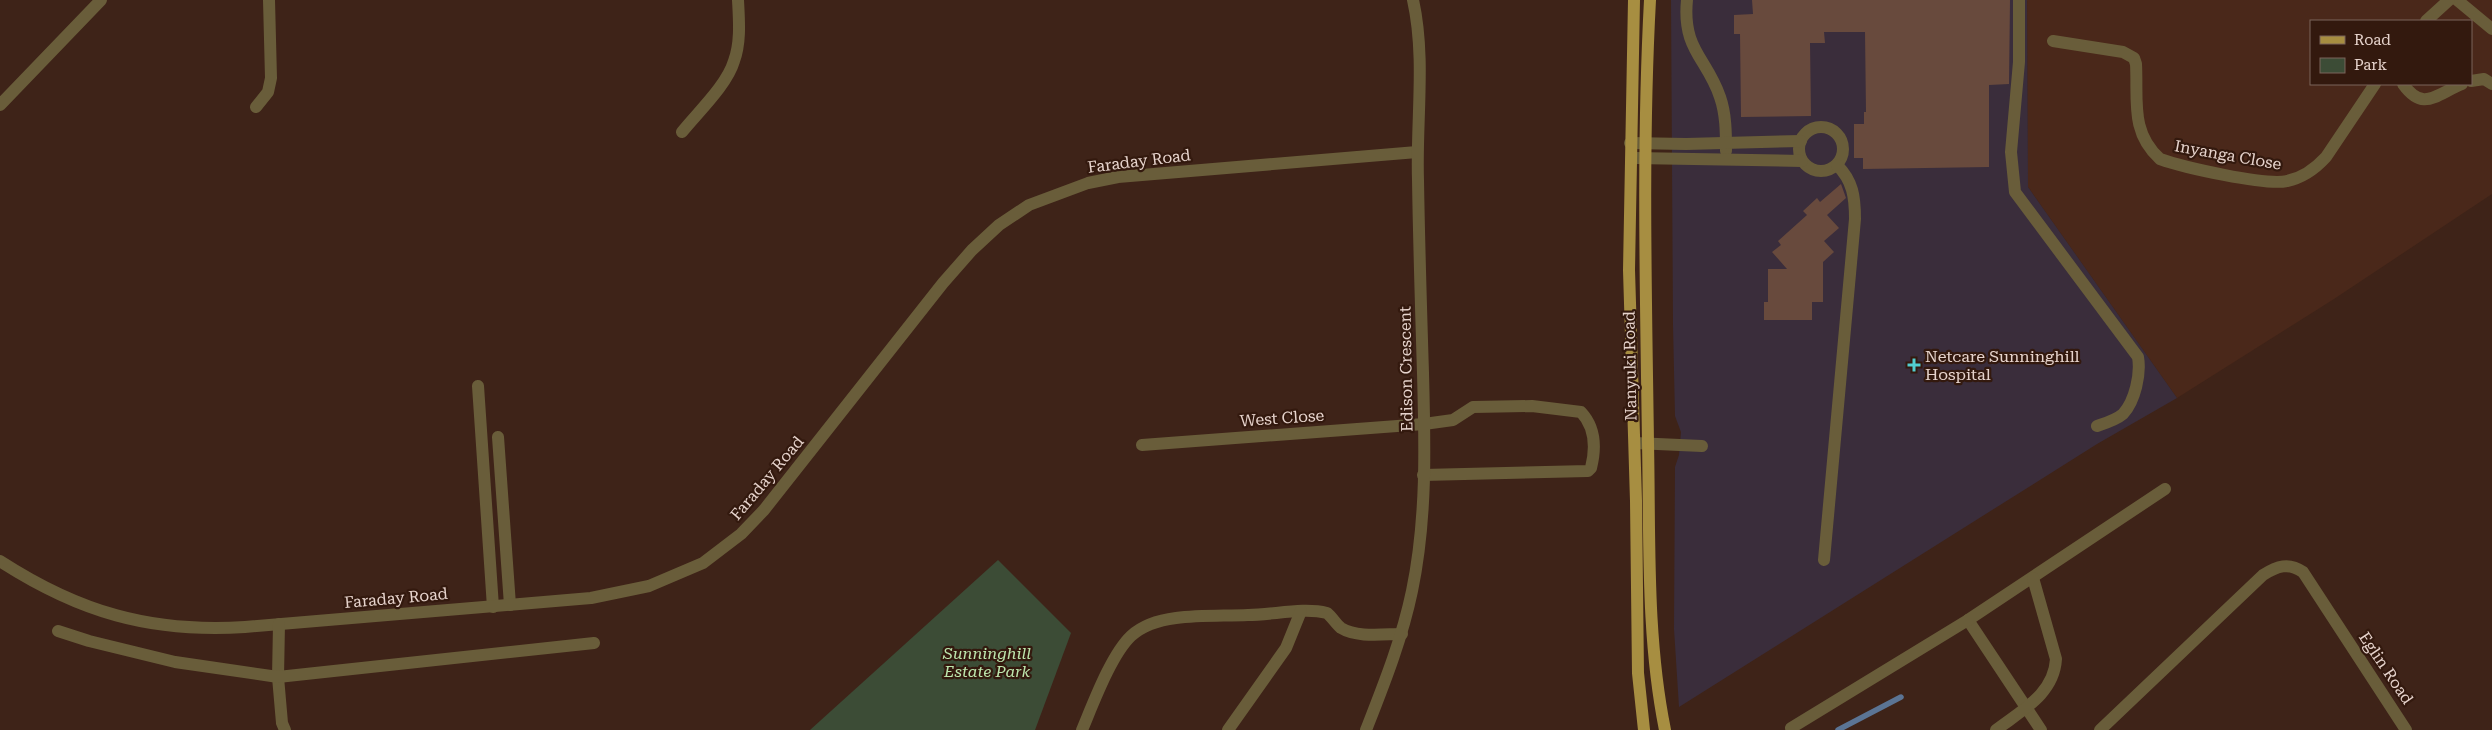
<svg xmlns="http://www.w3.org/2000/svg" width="2492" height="730" viewBox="0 0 2492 730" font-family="'Roboto Serif',serif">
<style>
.built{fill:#4a281a;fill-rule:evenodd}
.medical{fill:#3a2d3b}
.green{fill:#3c4c36}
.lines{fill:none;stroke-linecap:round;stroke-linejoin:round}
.stream{stroke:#5b7494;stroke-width:5.5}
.building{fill:#684a3d}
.minor{stroke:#695d3a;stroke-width:12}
.major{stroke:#a78e41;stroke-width:12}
.poi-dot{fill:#52cdcf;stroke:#33190e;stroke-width:2}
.labels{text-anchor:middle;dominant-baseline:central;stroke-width:4.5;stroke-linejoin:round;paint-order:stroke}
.street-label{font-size:16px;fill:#e7d4cd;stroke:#33190e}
.poi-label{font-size:16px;fill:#e7d4cd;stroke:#33190e;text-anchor:start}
.park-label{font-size:16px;font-style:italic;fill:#bde6ad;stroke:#33190e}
</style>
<rect width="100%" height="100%" fill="#3e2318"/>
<path class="built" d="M2027 0H2492V194L2334 299 2177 398 2028 187ZM2311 21H2471V84H2311Z"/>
<path class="medical" d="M1671 0H2027L2028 187 2177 398 2097 444 1679 707 1674 629 1675 467 1679 455 1681 432 1675 416 1673 325Z"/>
<path class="green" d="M998 560 1071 633 1035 730H810Z"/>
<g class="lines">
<path class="stream" d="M1838 730 1901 697"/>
</g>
<g class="building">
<path d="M1752 0H2010L2009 84 1989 85V167L1863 169V158H1854V124H1864V112H1866L1865 32H1824L1825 43H1810L1811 116 1741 117 1740 34H1734V15L1753 14Z"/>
<path d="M1841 184 1846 198 1827 215 1839 228 1824 241 1834 252 1823 262V302H1812V320H1764V302H1768V269H1787L1772 252 1781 245 1778 241 1807 215 1803 211 1817 198 1820 202Z"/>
</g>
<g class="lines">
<g class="minor">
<path d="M1687 0C1682 50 1707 58 1720 97 1726 114 1726 133 1726 151"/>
<path d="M2019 0V62L2011 152 2015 192 2138 357C2141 374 2135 401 2123 414 2116 420 2106 423 2097 426"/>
<path d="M2457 0 2492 29"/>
<path d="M2426 21 2449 0"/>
<path d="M2053 41 2123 52 2134 58 2136 64C2138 100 2130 132 2160 159 2182 167 2266 186 2287 181 2302 178 2315 169 2326 157L2375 84"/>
<path d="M2471 81 2484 79 2492 84"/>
<path d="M2403 84C2423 112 2435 95 2462 84"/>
<path d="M0 105 101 0"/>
<path d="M256 107 268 92 271 78 269 0"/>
<circle cx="1821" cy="149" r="22"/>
<path d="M682 132C698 112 727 85 734 61 741 42 739 20 738 0"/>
<path d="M1630 143 1686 144 1801 141"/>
<path d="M1635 158 1802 161"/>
<path d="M478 386 493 607"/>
<path d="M498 437 510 605"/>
<path d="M1635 443 1702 446"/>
<path d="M1142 445 1424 424 1453 420 1473 407 1532 406 1581 412C1596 428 1596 448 1591 468L1588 471 1423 475"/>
<path d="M1824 560 1855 219C1855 197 1853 181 1837 165"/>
<path d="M0 561C79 612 150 633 245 627L591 598 649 586 703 563 741 534 764 510 943 283 972 250 999 225 1029 205 1088 183 1118 177 1417 152"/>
<path d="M1968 620 2041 730"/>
<path d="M279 624 278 677 282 723 285 730"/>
<path d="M58 631 89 641 175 662 278 677 594 643"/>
<path d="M1791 728 1968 620 2165 489"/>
<path d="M1082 730C1093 704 1111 655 1131 636 1143 625 1160 620 1176 618 1199 615 1224 616 1248 615 1273 615 1303 607 1327 613 1332 617 1336 624 1341 628 1357 638 1384 634 1402 634"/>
<path d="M1228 730 1286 648 1301 611"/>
<path d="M1366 730C1384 684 1402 639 1412 591 1427 519 1425 445 1423 373 1421 309 1419 244 1418 180 1416 121 1426 58 1413 0"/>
<path d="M1996 730C2022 710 2054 694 2056 659L2033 578"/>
<path d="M2100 730 2263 575C2277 566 2289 562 2303 572L2406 730"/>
</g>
<g class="major">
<path d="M1634 0 1629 270 1636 501 1638 673 1644 730"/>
<path d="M1650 0C1642 148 1646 295 1648 443 1650 538 1646 636 1665 730"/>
</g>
</g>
<path class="poi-dot" d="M1911.5 357.5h5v5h5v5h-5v5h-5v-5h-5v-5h5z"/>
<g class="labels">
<g class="street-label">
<text transform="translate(2228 155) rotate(10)">Inyanga Close</text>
<text transform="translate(1139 161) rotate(-7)">Faraday Road</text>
<text transform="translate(1630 366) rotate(-91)">Nanyuki Road</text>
<text transform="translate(1406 369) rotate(-91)">Edison Crescent</text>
<text transform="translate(1282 418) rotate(-4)">West Close</text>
<text transform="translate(767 478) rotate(-50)">Faraday Road</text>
<text transform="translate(396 598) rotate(-5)">Faraday Road</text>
<text transform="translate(2386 668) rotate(56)">Eglin Road</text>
</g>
<g class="poi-label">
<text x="1925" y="356">Netcare Sunninghill<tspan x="1925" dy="18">Hospital</tspan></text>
</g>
<g class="park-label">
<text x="987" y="653">Sunninghill<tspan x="987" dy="18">Estate Park</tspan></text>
</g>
</g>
<rect x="2310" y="20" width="162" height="65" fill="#33190e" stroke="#7b645a"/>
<rect x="2320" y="36" width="25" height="8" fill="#a78e41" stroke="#7b645a"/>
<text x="2354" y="45" font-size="15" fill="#e7d4cd">Road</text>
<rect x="2320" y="58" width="25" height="15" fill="#3c4c36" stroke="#7b645a"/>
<text x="2354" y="70" font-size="15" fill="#e7d4cd">Park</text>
</svg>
